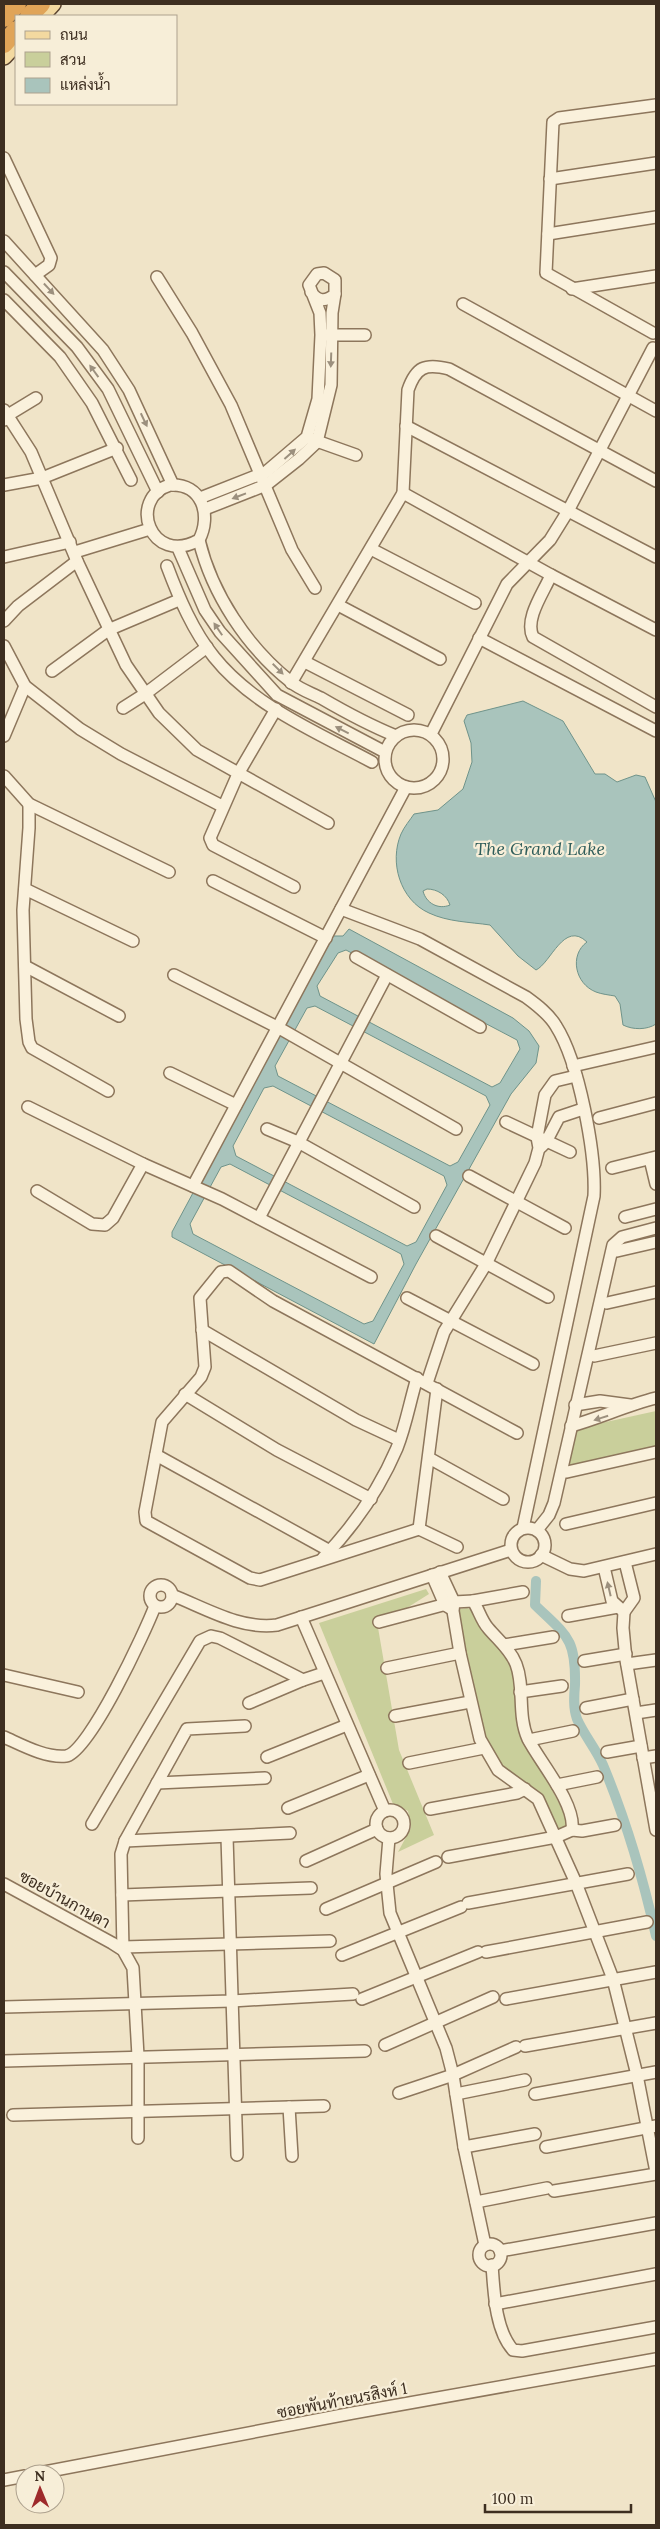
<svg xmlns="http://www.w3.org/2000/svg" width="660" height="2529" viewBox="0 0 660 2529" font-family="Lora,Sarabun,serif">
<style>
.green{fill:#c9cf9b}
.water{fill:#a9c4bc;stroke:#6f938a;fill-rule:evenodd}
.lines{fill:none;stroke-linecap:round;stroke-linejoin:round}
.canal{stroke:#a9c4bc;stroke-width:10}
.minor-casing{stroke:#8d765c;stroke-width:14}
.major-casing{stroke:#5b4430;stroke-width:18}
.highway-casing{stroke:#5b4430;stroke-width:20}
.minor{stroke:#faf1dc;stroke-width:11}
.major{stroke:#f3d9a0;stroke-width:15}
.highway{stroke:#e0a458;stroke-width:18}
.oneway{fill:#9c907e}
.labels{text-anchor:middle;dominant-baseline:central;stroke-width:4.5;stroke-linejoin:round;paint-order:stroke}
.street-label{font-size:16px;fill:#3d2e20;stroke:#f7eed8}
.water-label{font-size:18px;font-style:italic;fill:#2f5d5a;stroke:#f7eed8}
</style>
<rect width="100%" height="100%" fill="#f0e4c8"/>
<g class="green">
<path d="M656 1411V1447L565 1469 574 1429Z"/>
<path d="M426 1589 429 1594 402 1611 376 1616 399 1750 434 1835 398 1852 411 1828 408 1811 393 1804 319 1623Z"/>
<path d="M467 1608 473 1610 513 1668 517 1725 567 1818 568 1828 558 1833 539 1792 505 1770 487 1747 480 1727 460 1617V1609Z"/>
</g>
<g class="water">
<path d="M523 701 563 721 595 774H605L617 782 636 775 645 777 656 802V1024C647 1030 633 1030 623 1025L620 1004 615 996C609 995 601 994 596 992 575 984 569 955 587 942 564 920 551 963 536 970L518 956 490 925C470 922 448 922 429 913 400 900 389 862 401 834 404 827 410 820 414 814L438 810 463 789 472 762 471 743 464 721 467 715ZM427 889C437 889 447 895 450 905 438 910 426 903 423 891Z"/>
<path d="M349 929 513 1018 529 1031 539 1046 536 1063 511 1094 416 1264 374 1344 172 1237V1232L331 936H343ZM346 950 517 1040 520 1049 500 1083 492 1087 320 996 317 986 338 953ZM315 1006 486 1096 490 1105 458 1162 450 1166 278 1076 275 1066 307 1008ZM273 1086 444 1176 447 1185 416 1242 407 1246 236 1156 233 1146 264 1088ZM230 1164 401 1254 404 1264 373 1321 364 1324 193 1234 190 1224 221 1167Z"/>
</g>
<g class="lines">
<path class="canal" d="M536 1581 535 1605C567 1636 576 1638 575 1685 574 1696 573 1708 577 1719 584 1735 596 1749 603 1765 626 1820 643 1878 656 1936"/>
<defs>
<g id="minor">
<path d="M4 158 51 258 49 265 35 275"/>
<path d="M550 179 656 163"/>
<path d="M548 234 656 217"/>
<path d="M4 241 103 350 129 390 173 485"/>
<path d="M4 272 77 347 108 389 158 492"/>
<path d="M157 277 192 333 231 405 292 550 315 588"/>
<path d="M572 289 656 276"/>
<path d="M4 300 60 357 92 403 131 480"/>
<path d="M463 304 656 411"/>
<path d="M653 333 546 273 553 122 559 118 656 105"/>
<path d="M326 335H365"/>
<path d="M4 410 31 452 77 561 126 665 159 713 197 750 328 823"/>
<path d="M4 420 8 415 36 398"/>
<path d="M406 426 656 557"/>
<path d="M311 439 356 455"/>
<path d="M4 485 42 478 117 448"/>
<path d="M170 485C202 483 212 515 199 540 150 567 127 498 170 485Z"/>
<path d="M403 493 551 575 656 630"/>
<path d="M200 498 266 472 307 437 318 399 321 335 320 313 309 285 317 274 324 273 335 280V294C326 302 318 302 311 292"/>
<path d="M205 509 266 485 299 459 317 442 331 385 332 313 335 294"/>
<path d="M199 540C212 594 247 647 291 682 299 689 311 693 321 698 345 712 369 725 396 736"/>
<path d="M178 548 205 610 220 632 277 695 385 752"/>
<path d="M371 549 475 603"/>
<path d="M75 552 150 529"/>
<path d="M4 557 70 542"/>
<path d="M167 566C179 598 193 631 214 657 253 706 318 733 372 762"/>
<path d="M551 575C544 592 524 619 533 637L656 707"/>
<path d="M338 605 440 659"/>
<path d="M4 621 18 606 77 561"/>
<path d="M479 638 656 731"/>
<path d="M4 646 25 686 80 729 121 754 222 806"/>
<path d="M305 662 408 715"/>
<path d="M52 671 108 630 179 600"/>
<path d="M291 683 403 493 408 390C416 367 425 363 449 369L656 481"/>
<path d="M123 708 145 694 207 647"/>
<path d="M276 709 238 774 210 838 213 845 294 887"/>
<circle cx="414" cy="759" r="29"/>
<path d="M431 734 507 584 550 540 568 511 653 348"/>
<path d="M4 736 25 686"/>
<path d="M4 776 29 804 169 872"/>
<path d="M29 804V828L23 910 26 1019 29 1042 32 1048 108 1091"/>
<path d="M213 881 326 938"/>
<path d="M25 889 133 941"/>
<path d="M341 909 420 939 526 997C537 1005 549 1014 556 1026 579 1062 596 1154 594 1196L523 1528"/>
<path d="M356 957 480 1027"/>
<path d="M25 966 119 1016"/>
<path d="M174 975 279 1028 456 1129"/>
<path d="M573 1066 656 1047"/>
<path d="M170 1073 236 1105"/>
<path d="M28 1107 143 1164 222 1199 371 1277"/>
<path d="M599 1118 656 1103"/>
<path d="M506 1122 570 1152"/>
<path d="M267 1129 298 1142 414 1207"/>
<path d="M541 1147 546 1142 559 1117 583 1109"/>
<path d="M650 1159 656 1184"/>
<path d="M612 1168 656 1157"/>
<path d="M469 1176 565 1228"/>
<path d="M193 1186 406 787"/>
<path d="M37 1191 92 1224 105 1225 113 1218 143 1164"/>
<path d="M625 1217 656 1209"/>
<path d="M259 1218 387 975"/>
<path d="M436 1236 548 1297"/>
<path d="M617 1251 656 1242"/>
<path d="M407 1298 533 1364"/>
<path d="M607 1303 656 1292"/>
<path d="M202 1330 356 1420 399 1440"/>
<path d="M594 1356 656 1343"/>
<path d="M427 1383 444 1332 486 1264 535 1163 539 1148 537 1137 545 1095 555 1081 576 1076"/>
<path d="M185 1394 277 1450 371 1499"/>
<path d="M575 1405 600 1401 630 1405"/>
<path d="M571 1426C600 1418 627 1405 656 1398"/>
<path d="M156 1455 330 1551"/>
<path d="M429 1458 503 1499"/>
<path d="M567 1472 656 1452"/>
<path d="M566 1524 656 1503"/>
<circle cx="528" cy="1545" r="17"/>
<path d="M419 1529 437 1389"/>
<path d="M537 1530 549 1515 554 1503 613 1245 622 1237 656 1228"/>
<path d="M457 1547 419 1529 260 1580 250 1578 146 1521 145 1512 162 1422 201 1377 205 1367 200 1298 221 1272 229 1271 273 1301 517 1433"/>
<path d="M541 1555 570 1569 584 1571 656 1554"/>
<path d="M323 1558C354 1526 379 1490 397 1448 406 1425 410 1401 417 1378"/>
<path d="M604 1567 612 1601 624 1612 634 1598 625 1562"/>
<path d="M440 1572 454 1602 453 1611 460 1653 480 1739 498 1770 538 1799 576 1883 613 1979 637 2075 656 2172"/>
<path d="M432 1575 445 1605 450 1608"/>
<circle cx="161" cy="1596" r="11"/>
<path d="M172 1595C205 1608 241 1630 277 1625L511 1550"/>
<path d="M473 1601 523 1592"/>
<path d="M624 1612 623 1628 626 1660 656 1830"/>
<path d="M568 1616 618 1607"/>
<path d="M301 1617 385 1811"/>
<path d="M379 1622 454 1602 473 1601C479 1610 481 1620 488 1628 498 1640 510 1649 516 1664 525 1687 517 1715 528 1739 540 1762 576 1804 572 1830"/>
<path d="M504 1645 553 1637"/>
<path d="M584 1661 626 1654"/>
<path d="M627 1664 656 1660"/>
<path d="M387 1668 460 1653"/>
<path d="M4 1675 78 1692"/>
<path d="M520 1692 562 1686"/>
<path d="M249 1703 303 1680"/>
<path d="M586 1708 633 1699"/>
<path d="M636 1713 656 1710"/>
<path d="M395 1716 470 1702"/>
<path d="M4 1737C22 1745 45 1758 66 1756 89 1753 146 1630 155 1606"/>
<path d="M529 1740 573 1731"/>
<path d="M607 1752 641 1746"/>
<path d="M267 1757 347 1725"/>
<path d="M643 1758 656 1756"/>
<path d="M409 1763 484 1748"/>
<path d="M157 1783 265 1778"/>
<path d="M557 1785 597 1777"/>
<path d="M288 1808 369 1775"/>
<path d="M430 1809 517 1793 525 1789"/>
<circle cx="390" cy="1824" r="14"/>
<path d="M92 1824 200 1641 211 1636 220 1638 303 1680 324 1673"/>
<path d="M227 1837 237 2155"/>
<path d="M389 1838 386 1874 390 1913 446 2048 453 2075 464 2147 485 2245"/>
<path d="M125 1841 290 1833"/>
<path d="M448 1857 556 1837 572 1830 582 1831 615 1825"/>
<path d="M306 1861 377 1829"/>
<path d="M4 1884 112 1943 123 1950 133 1968 138 2056V2138"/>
<path d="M122 1895 311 1888"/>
<path d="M468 1903 628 1874"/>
<path d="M326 1909 436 1862"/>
<path d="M123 1947 330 1941"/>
<path d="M123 1950 121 1854 125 1841 187 1729 245 1726"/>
<path d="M486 1952 647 1922"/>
<path d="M342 1955 461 1907"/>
<path d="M362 1999 478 1952"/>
<path d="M506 1999 656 1972"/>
<path d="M4 2007 232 2001 353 1994"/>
<path d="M385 2045 493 1997"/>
<path d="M525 2046 656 2023"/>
<path d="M4 2061 365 2051"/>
<path d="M399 2093 453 2075 516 2047"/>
<path d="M456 2094 525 2080"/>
<path d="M535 2094 656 2072"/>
<path d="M289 2107 292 2156"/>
<path d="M13 2115 324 2106"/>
<path d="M464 2147 535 2134"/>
<path d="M546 2147 656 2126"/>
<path d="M554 2191 656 2174"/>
<path d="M476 2202 547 2188"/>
<circle cx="490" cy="2255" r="11"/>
<path d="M500 2251 656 2223"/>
<path d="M492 2265C494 2291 495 2330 513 2350L522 2351 656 2327"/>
<path d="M495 2304 656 2274"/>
<path d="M34 2474 353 2413 656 2359"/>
<path d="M4 2480 25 2476"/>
</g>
<g id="major">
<path d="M42 16 53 4"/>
<path d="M4 57 16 44"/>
</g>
<g id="highway">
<path d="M29 16 41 4"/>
<path d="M4 18 17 4"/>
<path d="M4 44 16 30"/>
</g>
</defs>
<use href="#minor" class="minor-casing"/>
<use href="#major" class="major-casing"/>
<use href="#highway" class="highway-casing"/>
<use href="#minor" class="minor"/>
<use href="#major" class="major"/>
<use href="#highway" class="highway"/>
</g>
<defs><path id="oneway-solid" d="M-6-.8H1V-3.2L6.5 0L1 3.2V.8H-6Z" transform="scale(1.25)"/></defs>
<g class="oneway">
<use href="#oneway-solid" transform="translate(49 289) rotate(47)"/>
<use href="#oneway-solid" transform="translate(331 360) rotate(92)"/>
<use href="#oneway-solid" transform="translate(94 371) rotate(-126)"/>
<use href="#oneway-solid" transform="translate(144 420) rotate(65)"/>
<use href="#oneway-solid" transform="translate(290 454) rotate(-42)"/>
<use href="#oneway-solid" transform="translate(239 496) rotate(159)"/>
<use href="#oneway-solid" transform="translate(218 629) rotate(-124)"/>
<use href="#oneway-solid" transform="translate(278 669) rotate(45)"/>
<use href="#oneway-solid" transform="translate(342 730) rotate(-153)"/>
<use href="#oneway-solid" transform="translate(601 1418) rotate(163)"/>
<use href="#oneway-solid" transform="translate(609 1589) rotate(-103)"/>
</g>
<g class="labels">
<g class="street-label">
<text transform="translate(65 1899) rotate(29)">ซอยบ้านกานดา</text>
<text transform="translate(342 2400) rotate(-11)">ซอยพันท้ายนรสิงห์ 1</text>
</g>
<g class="water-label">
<text x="540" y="848">The Grand Lake</text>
</g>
</g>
<rect width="660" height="2529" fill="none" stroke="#3d2e20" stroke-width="10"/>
<rect x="15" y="15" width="162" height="90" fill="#f7eed8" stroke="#ada18e"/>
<rect x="25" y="31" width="25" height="8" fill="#f3d9a0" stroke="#ada18e"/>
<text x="60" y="40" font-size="15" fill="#3d2e20">ถนน</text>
<rect x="25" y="52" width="25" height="15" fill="#c9cf9b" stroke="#ada18e"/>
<text x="60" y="65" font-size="15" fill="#3d2e20">สวน</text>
<rect x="25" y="78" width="25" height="15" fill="#a9c4bc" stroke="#ada18e"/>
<text x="60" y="90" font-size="15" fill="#3d2e20">แหล่งน้ำ</text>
<g transform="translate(40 2489) rotate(359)"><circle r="24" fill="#f7eed8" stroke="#ada18e"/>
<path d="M0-4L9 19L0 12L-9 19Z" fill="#9e2a2b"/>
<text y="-8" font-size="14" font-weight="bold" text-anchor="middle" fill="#3d2e20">N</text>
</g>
<path d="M485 2504v8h146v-8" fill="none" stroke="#3d2e20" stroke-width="2.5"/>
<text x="492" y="2504" font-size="15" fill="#3d2e20" stroke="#f7eed8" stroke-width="4" paint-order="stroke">100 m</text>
</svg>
